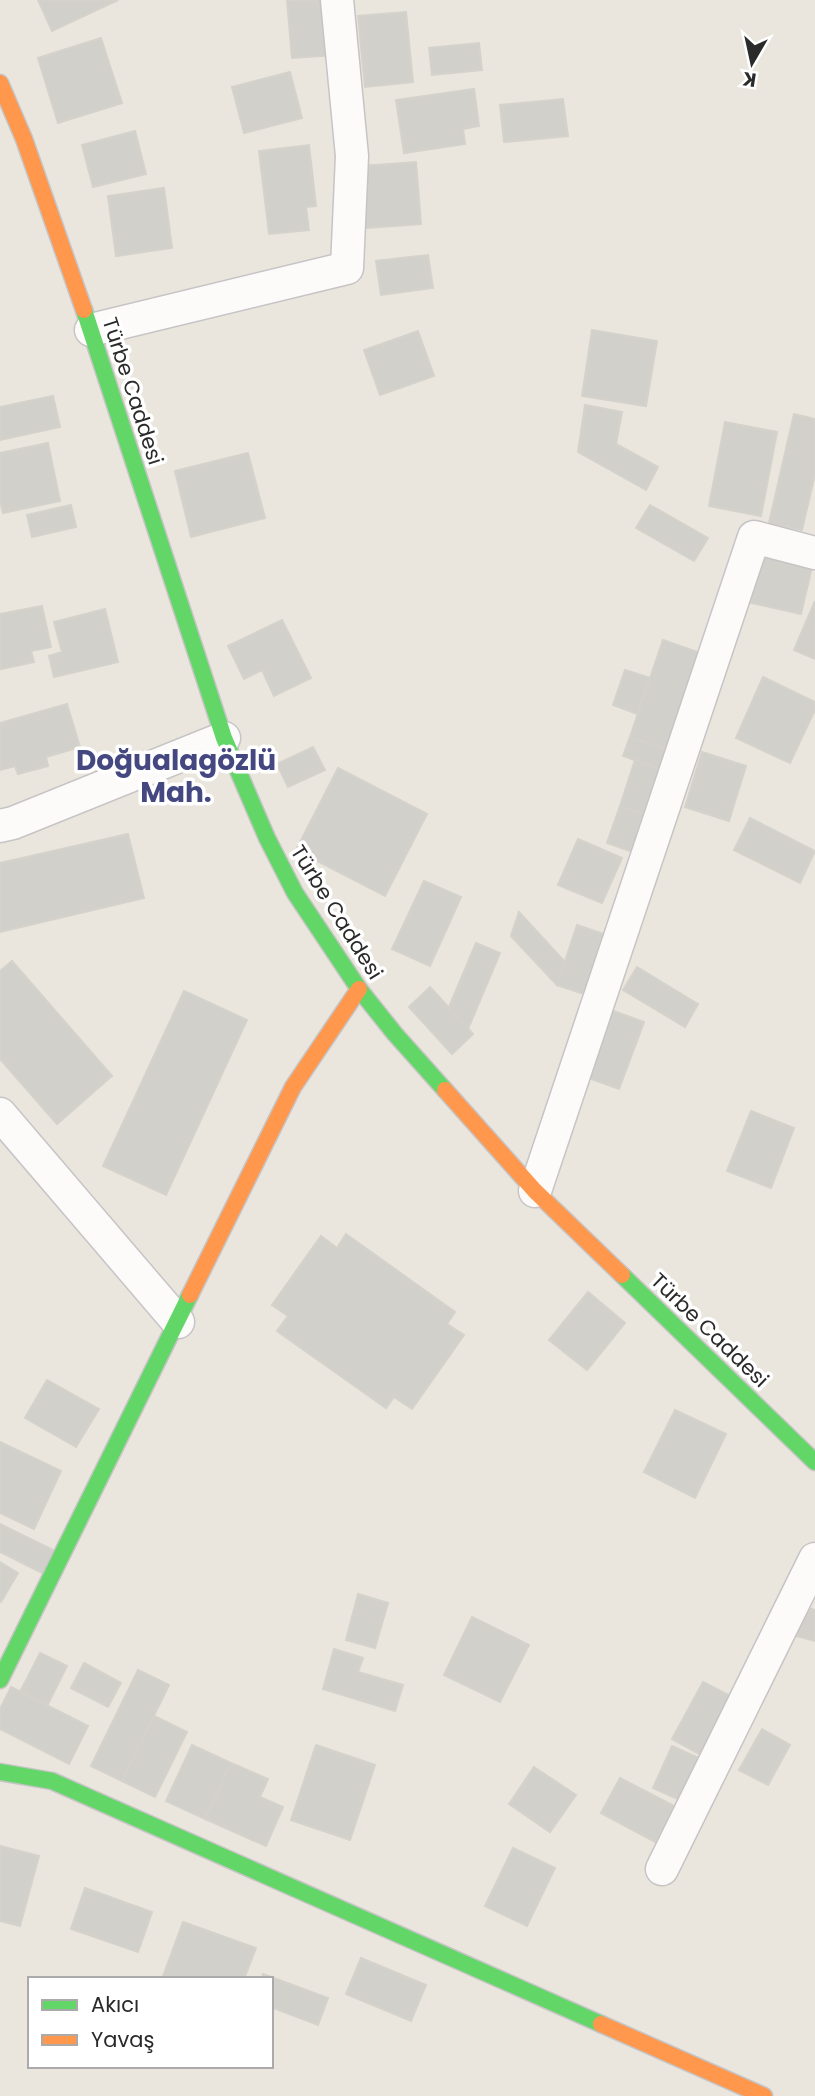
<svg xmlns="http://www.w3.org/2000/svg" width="815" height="2096" viewBox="0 0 815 2096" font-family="Poppins,sans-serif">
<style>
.building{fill:#d2d0ca;stroke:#d4d2cb;stroke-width:2}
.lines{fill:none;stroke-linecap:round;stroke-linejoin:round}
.street-casing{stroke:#c6c4c5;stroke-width:35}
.fast-casing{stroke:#c6c4c5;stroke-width:19}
.slow-casing{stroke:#c6c4c5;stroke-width:19}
.street{stroke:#fcfbfa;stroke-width:32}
.fast{stroke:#63d668;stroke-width:16}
.slow{stroke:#ff974d;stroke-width:16}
.labels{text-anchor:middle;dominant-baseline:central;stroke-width:7;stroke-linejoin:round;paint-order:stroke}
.street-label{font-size:21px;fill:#2a2a2a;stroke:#fff}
.district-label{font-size:28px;font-weight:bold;fill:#454780;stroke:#fff}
</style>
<rect width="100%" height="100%" fill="#eae6de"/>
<g class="building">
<path d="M38 0H118L52 31Z"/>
<path d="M287 0H330L335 55 292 58Z"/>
<path d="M406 12 413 82 365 87 358 16Z"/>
<path d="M101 38 122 103 58 123 38 58Z"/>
<path d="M479 43 482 70 432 75 429 48Z"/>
<path d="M290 72 302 118 244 133 232 87Z"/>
<path d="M474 89 479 126 463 129 465 144 404 153 396 100Z"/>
<path d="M563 99 568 136 504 142 500 105Z"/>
<path d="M135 131 146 174 93 187 82 145Z"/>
<path d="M309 145 316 206 306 207 309 230 269 234 259 151Z"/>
<path d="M416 162 421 224 366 228 362 166Z"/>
<path d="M164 188 172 248 116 256 108 196Z"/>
<path d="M428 255 433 288 381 295 376 261Z"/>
<path d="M592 330 657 341 646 406 582 396Z"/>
<path d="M418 331 434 376 380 395 364 350Z"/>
<path d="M53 396 60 427 0 440V407Z"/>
<path d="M585 405 622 412 616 444 658 467 646 490 578 452Z"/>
<path d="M794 414 815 419V474L802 530 769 523Z"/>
<path d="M725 422 777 432 761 516 709 506Z"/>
<path d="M48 443 60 501 3 513 0 500V453Z"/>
<path d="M248 453 265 518 191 537 175 471Z"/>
<path d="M71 505 76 527 32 537 27 515Z"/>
<path d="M650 505 708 538 694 561 636 528Z"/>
<path d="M757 555 812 567 801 614 747 602Z"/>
<path d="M815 601V659L794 650Z"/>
<path d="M42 606 51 647 31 651 34 662 1 669 0 614Z"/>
<path d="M105 609 118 662 54 677 49 656 62 652 54 622Z"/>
<path d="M282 620 311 678 274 696 262 670 244 679 228 646Z"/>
<path d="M663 640 706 655 672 751 630 737Z"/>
<path d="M625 670 650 678 637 714 613 705Z"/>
<path d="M763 677 815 702V710L790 763 736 738Z"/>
<path d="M67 704 80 747 46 757 48 766 18 774 15 766 0 770V723Z"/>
<path d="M630 737 672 751 666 771 623 756Z"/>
<path d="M313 747 325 770 288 787 277 764Z"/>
<path d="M702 752 746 766 729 821 685 807Z"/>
<path d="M635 760 666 771 651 816 620 806Z"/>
<path d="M338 768 427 814 385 896 296 850Z"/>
<path d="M620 806 651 816 638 854 607 843Z"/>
<path d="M750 818 815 851 800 883 734 850Z"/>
<path d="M128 834 144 898 0 932V863Z"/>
<path d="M578 839 622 858 602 903 558 885Z"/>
<path d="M424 881 461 897 430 966 392 949Z"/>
<path d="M519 912 565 962 557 985 511 936Z"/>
<path d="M577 925 609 936 590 996 557 985Z"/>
<path d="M476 943 500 953 468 1029 449 1007Z"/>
<path d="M12 961 112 1076 57 1124 0 1059V971Z"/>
<path d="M637 967 698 1004 685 1027 623 990Z"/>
<path d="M430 987 473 1034 452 1054 409 1007Z"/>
<path d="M184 991 247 1020 166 1195 103 1166Z"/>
<path d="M608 1009 644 1022 619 1089 583 1076Z"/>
<path d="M751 1111 794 1128 771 1188 727 1171Z"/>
<path d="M346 1234 455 1312 447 1324 464 1335 412 1409 394 1397 386 1408 277 1331 288 1316 272 1305 321 1236 337 1248Z"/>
<path d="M588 1292 625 1323 587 1370 549 1340Z"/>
<path d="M47 1380 99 1409 76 1447 25 1418Z"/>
<path d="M675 1410 726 1434 695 1498 644 1472Z"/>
<path d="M0 1442 61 1471 34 1529 0 1513Z"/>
<path d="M0 1524 57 1552 46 1575 0 1552Z"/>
<path d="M0 1562 18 1573 1 1602 0 1601Z"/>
<path d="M358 1594 388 1603 375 1648 346 1640Z"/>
<path d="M802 1606 815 1610V1641L793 1635Z"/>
<path d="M472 1617 529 1645 500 1702 444 1675Z"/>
<path d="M334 1649 363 1658 358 1672 403 1685 395 1711 323 1689Z"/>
<path d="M40 1653 67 1666 47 1706 20 1692Z"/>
<path d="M84 1663 121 1683 108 1707 71 1688Z"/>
<path d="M138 1670 169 1685 122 1781 91 1766Z"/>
<path d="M703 1682 732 1697 701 1755 672 1739Z"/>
<path d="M11 1687 88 1726 69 1764 0 1729V1709Z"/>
<path d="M154 1716 187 1732 155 1797 122 1781Z"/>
<path d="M762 1729 790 1745 768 1785 739 1770Z"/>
<path d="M192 1745 231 1763 205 1819 166 1801Z"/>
<path d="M316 1745 375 1765 350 1840 291 1820Z"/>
<path d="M672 1746 701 1759 682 1801 653 1788Z"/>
<path d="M231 1763 268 1779 260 1797 283 1807 266 1846 205 1819Z"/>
<path d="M534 1767 576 1795 550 1832 509 1804Z"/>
<path d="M620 1778 674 1806 655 1842 601 1813Z"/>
<path d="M0 1846 39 1856 20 1926 0 1921Z"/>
<path d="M513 1848 555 1868 527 1926 485 1906Z"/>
<path d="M85 1888 152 1912 138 1952 71 1929Z"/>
<path d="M183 1922 256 1948 244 1979H162Z"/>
<path d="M361 1958 426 1985 411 2021 346 1994Z"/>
<path d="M263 1974 328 1998 318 2025 271 2007V1979H262Z"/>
</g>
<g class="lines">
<defs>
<g id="street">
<path d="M91 330 347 268 352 156 337 0"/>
<path d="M0 826 13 823 224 738"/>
<path d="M0 1114 178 1322"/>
<path d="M535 1191 754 537 815 553"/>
<path d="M662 1869 815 1559"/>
</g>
<g id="fast">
<path d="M84 310 224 738 267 838 295 893 359 989 395 1034 445 1090"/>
<path d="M622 1275 815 1462"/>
<path d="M0 1680 190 1295"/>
<path d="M0 1772 52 1781 601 2024"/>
</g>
<g id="slow">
<path d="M0 83 24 139 84 310"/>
<path d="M445 1090 535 1191 622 1275"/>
<path d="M190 1295 293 1087 359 989"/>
<path d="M601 2024 764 2096"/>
</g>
</defs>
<use href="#street" class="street-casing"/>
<use href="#fast" class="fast-casing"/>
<use href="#slow" class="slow-casing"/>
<use href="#street" class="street"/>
<use href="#fast" class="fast"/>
<use href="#slow" class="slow"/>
</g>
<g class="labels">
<g class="street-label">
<text transform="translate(133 391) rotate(72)">Türbe Caddesi</text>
<text transform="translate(337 912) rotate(58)">Türbe Caddesi</text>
<text transform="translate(710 1330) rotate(44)">Türbe Caddesi</text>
</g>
<g class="district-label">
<text x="176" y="760">Doğualagözlü<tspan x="176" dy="32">Mah.</tspan></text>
</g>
</g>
<rect x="28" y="1977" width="245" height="91" fill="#ffffff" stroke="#aaaaaa" stroke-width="2"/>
<rect x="42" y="2000" width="35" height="10" fill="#63d668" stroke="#aaaaaa" stroke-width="2"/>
<text x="91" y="2012" font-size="21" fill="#2a2a2a">Akıcı</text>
<rect x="42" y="2035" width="35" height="10" fill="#ff974d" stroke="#aaaaaa" stroke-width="2"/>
<text x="91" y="2047" font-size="21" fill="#2a2a2a">Yavaş</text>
<g transform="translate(752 63) rotate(189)" stroke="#ffffff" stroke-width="5" paint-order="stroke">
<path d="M0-5L12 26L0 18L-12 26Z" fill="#2a2a2a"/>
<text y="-10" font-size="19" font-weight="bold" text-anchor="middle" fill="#2a2a2a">K</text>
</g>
</svg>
